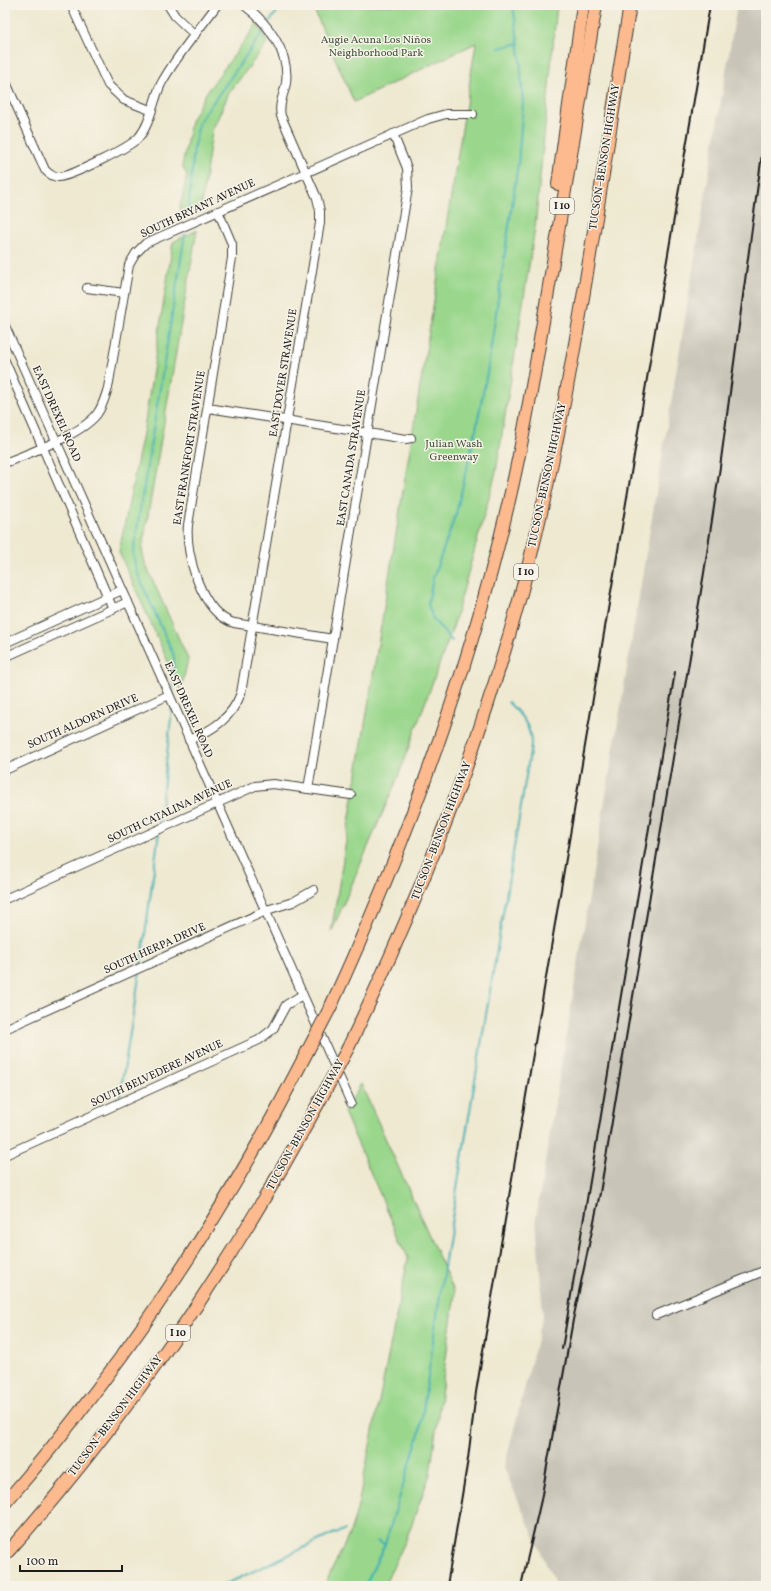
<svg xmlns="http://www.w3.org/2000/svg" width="771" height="1591" viewBox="0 0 771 1591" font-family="Vollkorn,serif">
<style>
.industrial{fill:#c8c4b8}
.green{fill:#9ad78c;stroke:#5b7a54}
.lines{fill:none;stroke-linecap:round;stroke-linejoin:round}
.stream{stroke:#3badb3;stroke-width:2}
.minor-casing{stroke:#3c3b37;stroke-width:10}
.highway-casing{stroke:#3c3b37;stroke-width:14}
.minor{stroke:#fff;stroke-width:8}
.highway{stroke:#fcba8e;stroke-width:12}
.rail{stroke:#1c1c1c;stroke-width:2}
.highway-bridge-casing{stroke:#3c3b37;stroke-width:14;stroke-linecap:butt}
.highway-bridge{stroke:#fcba8e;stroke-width:12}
.labels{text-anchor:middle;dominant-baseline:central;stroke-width:3;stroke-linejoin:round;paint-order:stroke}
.shield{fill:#f7f3e8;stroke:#5e5c59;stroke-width:1}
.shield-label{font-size:10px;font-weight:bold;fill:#1c1c1c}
.park-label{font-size:11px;fill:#42543e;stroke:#f7f3e8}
.street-label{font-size:11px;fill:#1c1c1c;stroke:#f7f3e8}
</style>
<rect width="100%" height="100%" fill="#f7f3e8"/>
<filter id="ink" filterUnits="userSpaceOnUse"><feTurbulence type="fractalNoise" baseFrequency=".025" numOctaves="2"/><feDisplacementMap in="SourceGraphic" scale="8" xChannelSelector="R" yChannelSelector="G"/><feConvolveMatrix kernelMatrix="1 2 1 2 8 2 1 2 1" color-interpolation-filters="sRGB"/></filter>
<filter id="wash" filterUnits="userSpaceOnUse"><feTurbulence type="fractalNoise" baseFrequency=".012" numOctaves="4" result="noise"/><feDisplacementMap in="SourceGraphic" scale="16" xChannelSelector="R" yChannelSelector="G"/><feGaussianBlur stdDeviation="0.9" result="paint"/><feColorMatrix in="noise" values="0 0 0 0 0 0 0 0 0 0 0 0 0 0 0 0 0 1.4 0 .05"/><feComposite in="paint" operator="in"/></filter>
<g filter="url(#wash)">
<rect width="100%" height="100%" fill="#efe9d1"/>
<path class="industrial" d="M737 5H766V1586H556L504 1468 543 1316 536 1217Z"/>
<g class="green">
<path d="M312 5H557L535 228 496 472 454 624 398 777 331 933 476 43 354 102Z"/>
<path d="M257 24 268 42 229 93 212 131 202 201 203 206 178 217 187 175 182 166 191 121 206 93Z"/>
<path d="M197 230 142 550 145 563 188 659 181 691 119 552 144 428 173 242Z"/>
<path d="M361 1084 455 1293 430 1474 406 1540 384 1586H324L349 1535 357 1510 408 1258 344 1112Z"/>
</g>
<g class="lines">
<g class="stream">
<path d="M267 25 282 5"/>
<path d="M499 48 519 43"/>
<path d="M188 214 194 148 199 122 265 29"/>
<path d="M452 641 433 619 428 604 433 578 456 514 475 434 487 373 509 226 518 164 523 104 520 55 513 5"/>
<path d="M173 694 174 656 136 570 133 553 185 234"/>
<path d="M159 826 172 709"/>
<path d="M141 965 159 832"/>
<path d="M119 1101 140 971"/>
<path d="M377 1541 385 1544"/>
<path d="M222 1586 335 1533 345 1530"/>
<path d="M365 1586 385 1544 420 1431 446 1254 531 746C532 726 521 715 508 702"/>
</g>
</g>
</g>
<g filter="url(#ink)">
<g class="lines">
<defs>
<g id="minor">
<path d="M71 5 108 85 124 100 150 110"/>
<path d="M168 5 175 16 195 35"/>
<path d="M5 80 45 170C49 174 53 177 58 177 70 177 131 147 139 137 151 123 153 101 161 84 176 56 198 31 217 5"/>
<path d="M218 211 232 244V258L188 525C185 555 202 614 234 623L333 639"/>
<path d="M87 288 124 293"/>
<path d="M5 326 351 1103"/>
<path d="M5 361 113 609"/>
<path d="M208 408 406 439 411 438"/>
<path d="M5 463C31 452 81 435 97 414 103 406 105 397 108 388L129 265 136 253 146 243 428 119 446 114H473"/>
<path d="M5 643 122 590"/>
<path d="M5 657 128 602"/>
<path d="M189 740C213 730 232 718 241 693L320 223V211L317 198 281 116C278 104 284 95 286 83 290 52 267 22 244 5"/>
<path d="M5 770 169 695"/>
<path d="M308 789 408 188 407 168 393 134"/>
<path d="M5 899 255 786 273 784 351 795"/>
<path d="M5 1029 270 909 293 902 314 890"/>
<path d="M5 1155 259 1040 273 1029 286 1005 302 995"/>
<path d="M656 1315 766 1270"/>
</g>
<g id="highway">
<path d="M558 184 583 5"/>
<path d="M330 1008C405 846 467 680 508 505 526 429 538 351 551 274 566 184 581 95 596 5"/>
<path d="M348 1048C423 892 486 731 529 563 575 380 599 191 630 5"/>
<path d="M5 1503C123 1367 225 1213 307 1052"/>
<path d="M5 1555C130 1415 235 1258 324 1093"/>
</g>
</defs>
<use href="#minor" class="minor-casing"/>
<use href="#highway" class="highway-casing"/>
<use href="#minor" class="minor"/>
<use href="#highway" class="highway"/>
<g class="rail">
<path d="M562 1349 675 672"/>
<path d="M447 1586 468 1459 476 1392 710 5"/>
<path d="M521 1586 541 1500 573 1320 600 1193 704 573 720 467 766 124"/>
</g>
<defs>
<g id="highway-bridge">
<path d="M307 1052 330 1008"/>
<path d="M324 1093 348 1048"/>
</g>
</defs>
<use href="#highway-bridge" class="highway-bridge-casing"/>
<use href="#highway-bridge" class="highway-bridge"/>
</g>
</g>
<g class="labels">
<g class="shield">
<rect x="550" y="198" width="24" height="16" rx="3"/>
<rect x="514" y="564" width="24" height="16" rx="3"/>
<rect x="166" y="1325" width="24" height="16" rx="3"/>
</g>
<g class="shield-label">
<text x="562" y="206">I 10</text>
<text x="526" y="572">I 10</text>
<text x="178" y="1333">I 10</text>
</g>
<g class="park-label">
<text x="376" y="40">Augie Acuna Los Niños<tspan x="376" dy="13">Neighborhood Park</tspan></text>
<text x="454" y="444">Julian Wash<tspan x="454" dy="13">Greenway</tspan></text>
</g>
<g class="street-label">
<text transform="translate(605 157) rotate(-81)">TUCSON–BENSON HIGHWAY</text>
<text transform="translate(198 209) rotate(-25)">SOUTH BRYANT AVENUE</text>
<text transform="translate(284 373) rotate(-81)">EAST DOVER STRAVENUE</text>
<text transform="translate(56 414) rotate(66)">EAST DREXEL ROAD</text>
<text transform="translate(190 448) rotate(-81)">EAST FRANKFORT STRAVENUE</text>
<text transform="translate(352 458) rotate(-81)">EAST CANADA STRAVENUE</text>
<text transform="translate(548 475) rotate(-78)">TUCSON–BENSON HIGHWAY</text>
<text transform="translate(188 710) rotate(66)">EAST DREXEL ROAD</text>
<text transform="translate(83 722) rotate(-24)">SOUTH ALDORN DRIVE</text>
<text transform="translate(170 812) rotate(-25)">SOUTH CATALINA AVENUE</text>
<text transform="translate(442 831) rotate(-69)">TUCSON–BENSON HIGHWAY</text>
<text transform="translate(155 949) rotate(-24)">SOUTH HERPA DRIVE</text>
<text transform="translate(157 1074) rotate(-25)">SOUTH BELVEDERE AVENUE</text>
<text transform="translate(306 1125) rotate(-61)">TUCSON–BENSON HIGHWAY</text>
<text transform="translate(116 1416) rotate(-53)">TUCSON–BENSON HIGHWAY</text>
</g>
</g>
<rect width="771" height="1591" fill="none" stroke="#f7f3e8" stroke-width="20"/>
<path d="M20 1565v6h102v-6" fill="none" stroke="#1c1c1c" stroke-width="2"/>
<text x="26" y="1565" font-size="12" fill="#1c1c1c" stroke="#f7f3e8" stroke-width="3" paint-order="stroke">100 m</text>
</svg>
